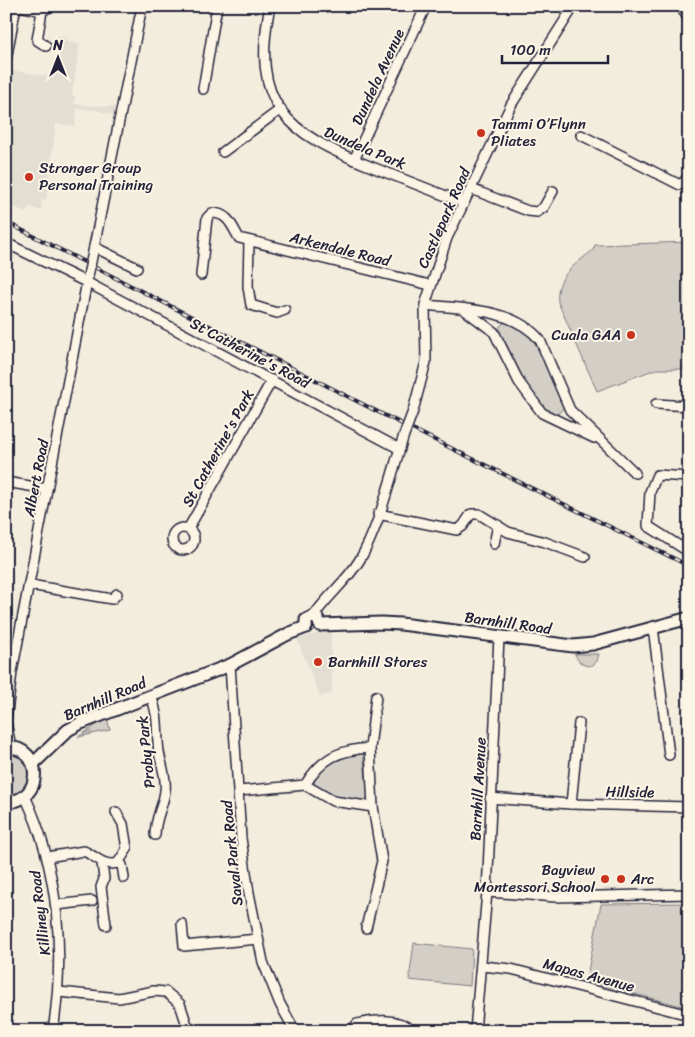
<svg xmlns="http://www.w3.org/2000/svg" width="695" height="1037" viewBox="0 0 695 1037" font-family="Sriracha,sans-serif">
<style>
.built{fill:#e3ded2}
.grass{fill:#d4cfc6;stroke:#7b7880}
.forest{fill:url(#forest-firs);stroke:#7b7880}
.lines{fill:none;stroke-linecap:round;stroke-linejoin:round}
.minor-casing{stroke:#22223b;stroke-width:12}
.major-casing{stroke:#22223b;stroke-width:15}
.minor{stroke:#fcf5e5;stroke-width:9}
.major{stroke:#fcf5e5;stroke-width:11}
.rail-casing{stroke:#22223b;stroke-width:4}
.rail{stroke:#fcf5e5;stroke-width:2;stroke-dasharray:5.5;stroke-linecap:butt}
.minor-bridge-casing{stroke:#22223b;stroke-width:12;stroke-linecap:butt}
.minor-bridge{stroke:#fcf5e5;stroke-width:9}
.poi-dot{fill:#c8321e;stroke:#fcf5e5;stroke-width:2}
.labels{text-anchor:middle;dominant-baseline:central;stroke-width:4;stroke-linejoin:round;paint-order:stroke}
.street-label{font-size:15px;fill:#22223b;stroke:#fcf5e5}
.poi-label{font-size:15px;fill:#22223b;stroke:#fcf5e5;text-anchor:start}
</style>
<defs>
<pattern id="forest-firs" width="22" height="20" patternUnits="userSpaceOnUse" patternTransform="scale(1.25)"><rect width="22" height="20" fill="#d4cfc6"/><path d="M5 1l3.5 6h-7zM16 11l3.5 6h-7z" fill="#b6b1ab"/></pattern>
</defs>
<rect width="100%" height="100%" fill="#f3edde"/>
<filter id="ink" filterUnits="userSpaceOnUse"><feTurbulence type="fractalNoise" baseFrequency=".02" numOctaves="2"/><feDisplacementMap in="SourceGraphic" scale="10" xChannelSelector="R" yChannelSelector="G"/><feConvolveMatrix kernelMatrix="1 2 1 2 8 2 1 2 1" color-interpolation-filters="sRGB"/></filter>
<g filter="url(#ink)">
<g class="built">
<path d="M58 36 66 37V42L80 43 72 96H75L74 104 117 107 115 116 97 110 77 109 75 126 56 124 46 200 42 199 41 211 29 207 26 213 6 202V85L9 70 54 77Z"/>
<path d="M331 630 332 693 320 697 297 639Z"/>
</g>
<g class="grass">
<path d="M689 242V369H656L597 391 558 302C555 276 575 265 593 250L595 245Z"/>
<path d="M506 321 533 335 565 406 559 413 554 414C537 408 495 341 500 326Z"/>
<path d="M575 654H599L597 661C590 671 578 664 575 654Z"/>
<path d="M363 752 368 797 366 800C347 800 328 798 314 784 314 762 346 753 363 752Z"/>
<path d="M6 753 24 759 30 770 26 791 6 799Z"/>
<path d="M689 903V1008L586 981 601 904Z"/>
<path d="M414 943 472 949 470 986 409 980Z"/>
</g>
<path class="forest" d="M107 718 110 730 78 737Z"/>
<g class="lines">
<defs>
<g id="minor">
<path d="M19 6 42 11 51 6"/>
<path d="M270 6C250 105 286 133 372 167 403 179 434 191 464 203"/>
<path d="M680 6 689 19"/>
<path d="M42 11 37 40 46 46"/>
<path d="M6 60 16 6"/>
<path d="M203 89 217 6"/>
<path d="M581 135 680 185 689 177"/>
<path d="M223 152 281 109"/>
<path d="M354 160 426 6"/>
<path d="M471 189 528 211 537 212 544 207 553 191"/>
<path d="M249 241 248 287 251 305 277 313 285 310"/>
<path d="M6 243 88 283 400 449"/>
<path d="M94 247 137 268"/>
<path d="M93 252 142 6"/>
<path d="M201 275 207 218 212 213C228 213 232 226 239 238L430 285"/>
<path d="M425 305C462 309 514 308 540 340L570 410 635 473"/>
<path d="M466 311 494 332 519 382 542 413 594 438"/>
<path d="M656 404 689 406"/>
<path d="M413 411 426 362 425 305 447 238 511 105 574 6"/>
<path d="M689 477 657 475 650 492 648 526 689 552"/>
<path d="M6 482 47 489"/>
<path d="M378 514 457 530 463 526 471 514H479L508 532 545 542 585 557"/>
<circle cx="183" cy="539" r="11"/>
<path d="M188 529 272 380"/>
<path d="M494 544 498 525"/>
<path d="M30 585 112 599 117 594"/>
<path d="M313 617C327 596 346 582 359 561 379 529 392 472 404 435"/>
<path d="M653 627 669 755"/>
<path d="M230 665 241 838 249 893 263 962 280 1004 295 1031"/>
<path d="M151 696C160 719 156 730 159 752 161 764 167 778 165 791 163 807 155 818 155 835"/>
<path d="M6 720 12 672 89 271"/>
<path d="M6 722 11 747"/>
<path d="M305 785 333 801 373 807"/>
<path d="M239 791 305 785C322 758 338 750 370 748"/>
<path d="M25 796C59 869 65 952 53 1031"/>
<path d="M490 798 571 804 689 807"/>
<path d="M571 804 579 723"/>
<path d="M47 857 84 851C97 857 104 867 118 863L127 849 123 824 116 812"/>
<path d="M102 863 104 879 101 887 106 925"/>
<path d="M118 863 122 865 124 878"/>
<path d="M487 892 556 897 689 894"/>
<path d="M56 905 92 901"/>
<path d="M182 924 184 946 258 939"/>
<path d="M366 928 382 861 373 807 370 748 376 696"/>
<path d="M482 966 511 969 689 1015"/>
<path d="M59 992 119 998 154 991 166 992 180 1004 189 1031"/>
<path d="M352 1031 357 1024C375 1020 398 1017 412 1031"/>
<path d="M475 1031 487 892 499 637"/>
</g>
<g id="major">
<path d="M320 625 381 623 401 624 573 646 593 644 689 618"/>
<path d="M306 627V620L312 617 318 619 320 625"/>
<path d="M6 747C44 746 44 802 6 802"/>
<path d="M34 763 68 730 81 723 230 665 288 634 306 627"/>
</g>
</defs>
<use href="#minor" class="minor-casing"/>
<use href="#major" class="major-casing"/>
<use href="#minor" class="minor"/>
<use href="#major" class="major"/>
<defs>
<path id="rail" d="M6 222 384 415 689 566"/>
</defs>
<use href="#rail" class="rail-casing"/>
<use href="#rail" class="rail"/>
<defs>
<g id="minor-bridge">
<path d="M89 271 93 252"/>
<path d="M404 435 413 411"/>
</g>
</defs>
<use href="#minor-bridge" class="minor-bridge-casing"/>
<use href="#minor-bridge" class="minor-bridge"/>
</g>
</g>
<g class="poi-dot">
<circle cx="481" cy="133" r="5"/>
<circle cx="29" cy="177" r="5"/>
<circle cx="631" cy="335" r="5"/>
<circle cx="318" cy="662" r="5"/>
<circle cx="605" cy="879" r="5"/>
<circle cx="621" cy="879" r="5"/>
</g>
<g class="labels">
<g class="street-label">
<text transform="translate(378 77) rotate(-65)">Dundela Avenue</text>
<text transform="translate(365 148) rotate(23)">Dundela Park</text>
<text transform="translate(444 218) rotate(-66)">Castlepark Road</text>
<text transform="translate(340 249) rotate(14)">Arkendale Road</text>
<text transform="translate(250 353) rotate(28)">St Catherine's Road</text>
<text transform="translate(218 448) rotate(-61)">St Catherine's Park</text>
<text transform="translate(36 478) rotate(-79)">Albert Road</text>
<text transform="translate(508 623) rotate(8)">Barnhill Road</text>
<text transform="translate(105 699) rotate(-23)">Barnhill Road</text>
<text transform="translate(146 752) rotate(-96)">Proby Park</text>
<text transform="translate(478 789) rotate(-87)">Barnhill Avenue</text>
<text transform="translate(630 792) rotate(1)">Hillside</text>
<text transform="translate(232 853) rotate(-96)">Saval Park Road</text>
<text transform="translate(40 913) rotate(-97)">Killiney Road</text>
<text transform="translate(589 975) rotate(15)">Mapas Avenue</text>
</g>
<g class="poi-label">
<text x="491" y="124">Tammi O’Flynn<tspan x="491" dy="17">Pliates</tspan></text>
<text x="39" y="168">Stronger Group<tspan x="39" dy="17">Personal Training</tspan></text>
<text x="621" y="335" text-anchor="end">Cuala GAA</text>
<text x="328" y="662">Barnhill Stores</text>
<text x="595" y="870" text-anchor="end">Bayview<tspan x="595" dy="17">Montessori School</tspan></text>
<text x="631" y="879">Arc</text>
</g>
</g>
<rect width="695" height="1037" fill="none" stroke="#fcf5e5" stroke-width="25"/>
<rect x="12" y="12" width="670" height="1012" fill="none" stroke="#22223b" stroke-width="2" filter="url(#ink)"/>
<g transform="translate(58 58)" stroke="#fcf5e5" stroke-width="4" paint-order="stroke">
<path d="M0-4L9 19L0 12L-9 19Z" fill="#22223b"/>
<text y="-8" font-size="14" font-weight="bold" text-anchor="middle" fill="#22223b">N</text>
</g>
<path d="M502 55v8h106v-8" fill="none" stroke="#22223b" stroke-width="2.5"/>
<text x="510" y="55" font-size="15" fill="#22223b" stroke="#fcf5e5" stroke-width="4" paint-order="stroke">100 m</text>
</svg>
